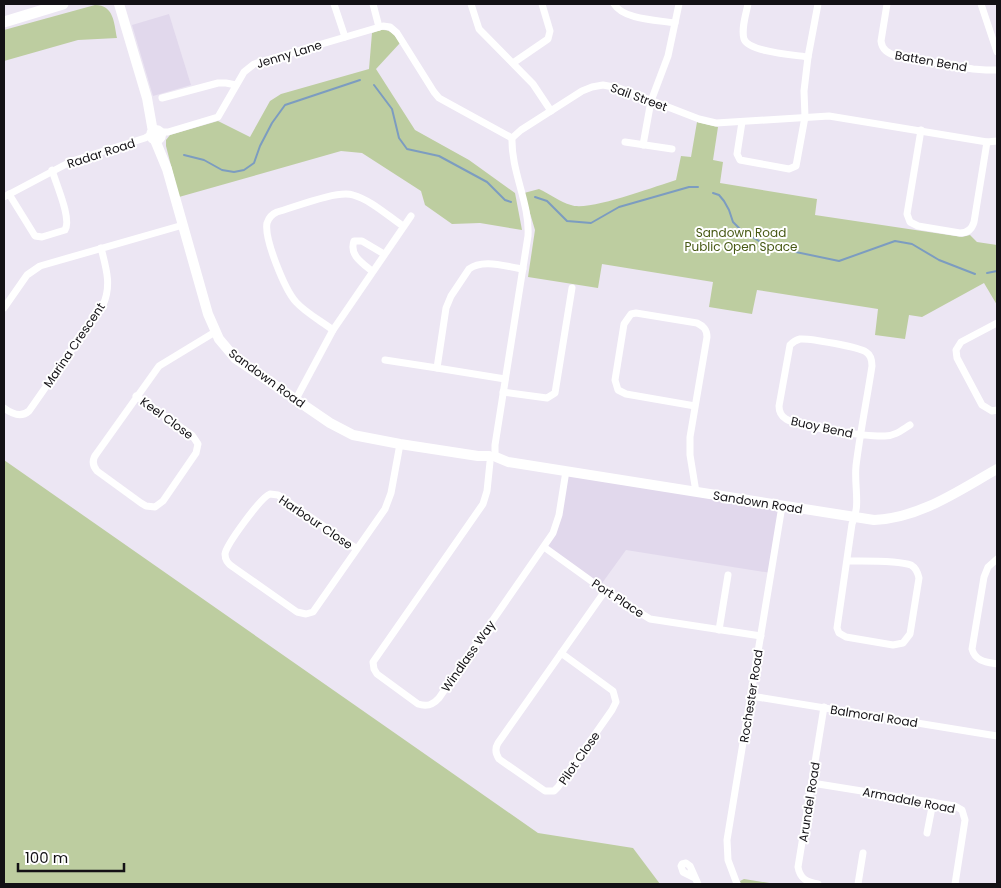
<svg xmlns="http://www.w3.org/2000/svg" width="1001" height="888" viewBox="0 0 1001 888" font-family="Poppins,sans-serif">
<style>
.built{fill:#e1d8ec}
.green{fill:#bdcda0}
.lines{fill:none;stroke-linecap:round;stroke-linejoin:round}
.stream{stroke:#7c9cc0;stroke-width:2}
.street{stroke:#fff;stroke-width:7}
.secondary{stroke:#fff;stroke-width:10}
.primary{stroke:#fff;stroke-width:11}
.labels{text-anchor:middle;dominant-baseline:central;stroke-width:4;stroke-linejoin:round;paint-order:stroke}
.street-label{font-size:12px;fill:#131115;stroke:#fff}
.park-label{font-size:12px;fill:#475914;stroke:#fff}
</style>
<rect width="100%" height="100%" fill="#ece6f3"/>
<g class="built">
<path d="M169 14 191 85 153 96 132 25Z"/>
<path d="M567 471 782 506 771 573 626 550 600 586 546 547 554 533Z"/>
</g>
<g class="green">
<path d="M95 5C114 5 114 23 117 38L78 40 4 61V30Z"/>
<path d="M381 30C391 29 395 35 400 43L376 69 415 130 469 160 515 193 522 230 480 223 452 224 425 205 421 191 362 153 341 151 179 197 166 146V140L170 135 218 121 250 137 270 101 281 94 369 69 372 33Z"/>
<path d="M697 122 718 127 713 160 723 162 720 183 817 199 815 215 962 237 970 235 977 242 997 245V305L984 283 922 317 909 315 905 339 875 335 878 309 757 290 752 314 709 307 713 282 602 264 598 288 528 277 535 230 524 193 539 189C550 194 560 202 571 205 588 212 656 186 676 180L681 156 691 157Z"/>
<path d="M4 460 538 833 633 848 660 884H4Z"/>
<path d="M744 879 776 884H741L740 881Z"/>
</g>
<g class="lines">
<g class="stream">
<path d="M374 85 392 109 399 138 407 149 439 156 487 182 505 200 511 202"/>
<path d="M184 155 204 160 222 170 234 172 244 170 254 163 260 146 272 123 285 105 360 80"/>
<path d="M713 193 719 195 724 201 729 210 733 222 741 230 767 246 839 261 895 241 912 244 939 260 975 274"/>
<path d="M535 197 547 201 567 221 591 223 619 207 689 187H698"/>
<path d="M987 273 997 271"/>
</g>
<g class="street">
<path d="M334 4 345 37"/>
<path d="M373 4 379 27"/>
<path d="M471 4 479 29 533 84 551 111"/>
<path d="M614 4C624 20 657 20 675 23"/>
<path d="M748 4C746 14 741 29 744 39 748 52 795 55 808 57"/>
<path d="M887 4 881 41C882 50 888 53 896 56L973 69 986 70H997"/>
<path d="M981 4 997 52"/>
<path d="M513 63 548 39 550 31 542 4"/>
<path d="M162 98 218 83H226L236 85"/>
<path d="M742 122 737 154 740 160 789 169 796 166 805 117 804 91 808 57 818 4"/>
<path d="M921 130 907 214 910 222 918 226 960 233C967 233 972 229 974 222L987 142"/>
<path d="M160 132H168L218 117 244 72 254 64 383 26 390 27 397 33 434 92 439 98 512 138"/>
<path d="M625 142 672 149"/>
<path d="M643 145 651 101 668 56 679 4"/>
<path d="M9 194 35 236 42 237 65 230C72 219 56 184 52 170"/>
<path d="M4 197 72 161 145 138 152 134"/>
<path d="M372 271C362 263 349 255 354 241H362L384 254"/>
<path d="M4 308 27 275 40 266 183 225"/>
<path d="M997 323 961 342 956 350 957 358 982 405 992 411 997 410"/>
<path d="M333 330C321 321 306 313 296 302 285 290 264 239 267 223 269 217 272 214 277 212 295 207 337 190 353 195 371 200 388 216 403 226"/>
<path d="M385 360 437 368"/>
<path d="M505 379 437 368 446 308 451 296 469 269C483 258 507 267 523 269"/>
<path d="M503 392 547 398 555 393 572 288"/>
<path d="M136 396 192 435 198 444 196 453 163 501 155 507 146 506 141 503 97 471C92 465 92 459 97 453L159 366 215 332"/>
<path d="M296 399 333 330 411 216"/>
<path d="M695 406 626 394 618 390 615 380 624 324 631 314 636 313 697 323C703 326 707 329 707 337L690 437V455L696 492"/>
<path d="M4 408C12 414 21 418 29 411L103 305C112 285 106 268 101 248"/>
<path d="M495 456V445L528 236C530 203 511 172 512 138L521 130 582 91 592 87 603 85 619 88 699 119 716 123 829 116 987 142 997 141"/>
<path d="M490 462 487 491 483 504 373 662 374 669 377 674 418 704C427 707 433 705 439 698L553 533 559 515 566 471"/>
<path d="M544 547 605 591 650 619 761 636"/>
<path d="M357 549 278 495 270 494C261 497 226 545 225 554 225 560 228 564 233 567L297 612 306 614 313 612 385 509 391 493 400 444"/>
<path d="M997 559 988 567 984 577 972 649C975 661 986 662 997 664"/>
<path d="M847 561C862 561 898 560 911 565 916 568 918 573 919 578L910 634 903 643 893 645 846 637 839 633 837 628 852 524C861 505 854 487 856 466 860 433 867 399 872 366 872 360 871 355 866 352 859 347 809 338 800 339 796 340 793 342 790 345L779 406C779 412 781 416 786 419 798 427 870 437 885 436 895 436 902 430 910 425"/>
<path d="M719 630 728 575"/>
<path d="M561 653 613 691 616 702 612 710 558 787 554 791H545L499 759C495 753 495 748 498 743L605 591"/>
<path d="M751 696 997 736"/>
<path d="M812 783 955 806 962 810 965 820 955 884"/>
<path d="M927 833 933 802"/>
<path d="M695 878 683 872 681 866 682 864 686 863 690 866 698 884"/>
<path d="M737 884 728 860 727 840 782 506"/>
<path d="M818 884C807 882 800 879 798 867L824 707"/>
<path d="M858 884 863 853"/>
</g>
<g class="secondary">
<path d="M119 4 147 98 153 132"/>
<circle cx="156" cy="135" r="5"/>
<path d="M155 140 167 169 208 314 219 339 235 358 330 423 353 435 400 444 478 456H489"/>
<path d="M496 457 508 462 874 520C920 518 958 491 997 469"/>
</g>
<path class="primary" d="M4 22 63 4"/>
</g>
<g class="labels">
<g class="street-label">
<text transform="translate(289 54) rotate(-17)">Jenny Lane</text>
<text transform="translate(931 61) rotate(10)">Batten Bend</text>
<text transform="translate(639 97) rotate(20)">Sail Street</text>
<text transform="translate(101 153) rotate(-18)">Radar Road</text>
<text transform="translate(74 345) rotate(-56)">Marina Crescent</text>
<text transform="translate(267 378) rotate(36)">Sandown Road</text>
<text transform="translate(167 418) rotate(36)">Keel Close</text>
<text transform="translate(822 427) rotate(12)">Buoy Bend</text>
<text transform="translate(758 502) rotate(9)">Sandown Road</text>
<text transform="translate(316 522) rotate(34)">Harbour Close</text>
<text transform="translate(618 598) rotate(33)">Port Place</text>
<text transform="translate(468 656) rotate(-55)">Windlass Way</text>
<text transform="translate(751 696) rotate(-81)">Rochester Road</text>
<text transform="translate(874 716) rotate(9)">Balmoral Road</text>
<text transform="translate(579 758) rotate(-55)">Pilot Close</text>
<text transform="translate(909 800) rotate(11)">Armadale Road</text>
<text transform="translate(809 802) rotate(-81)">Arundel Road</text>
</g>
<g class="park-label">
<text x="741" y="232">Sandown Road<tspan x="741" dy="14">Public Open Space</tspan></text>
</g>
</g>
<rect width="1001" height="888" fill="none" stroke="#131115" stroke-width="10"/>
<path d="M18 863v8h106v-8" fill="none" stroke="#131115" stroke-width="2.5"/>
<text x="25" y="863" font-size="15" fill="#131115" stroke="#ffffff" stroke-width="4" paint-order="stroke">100 m</text>
</svg>
